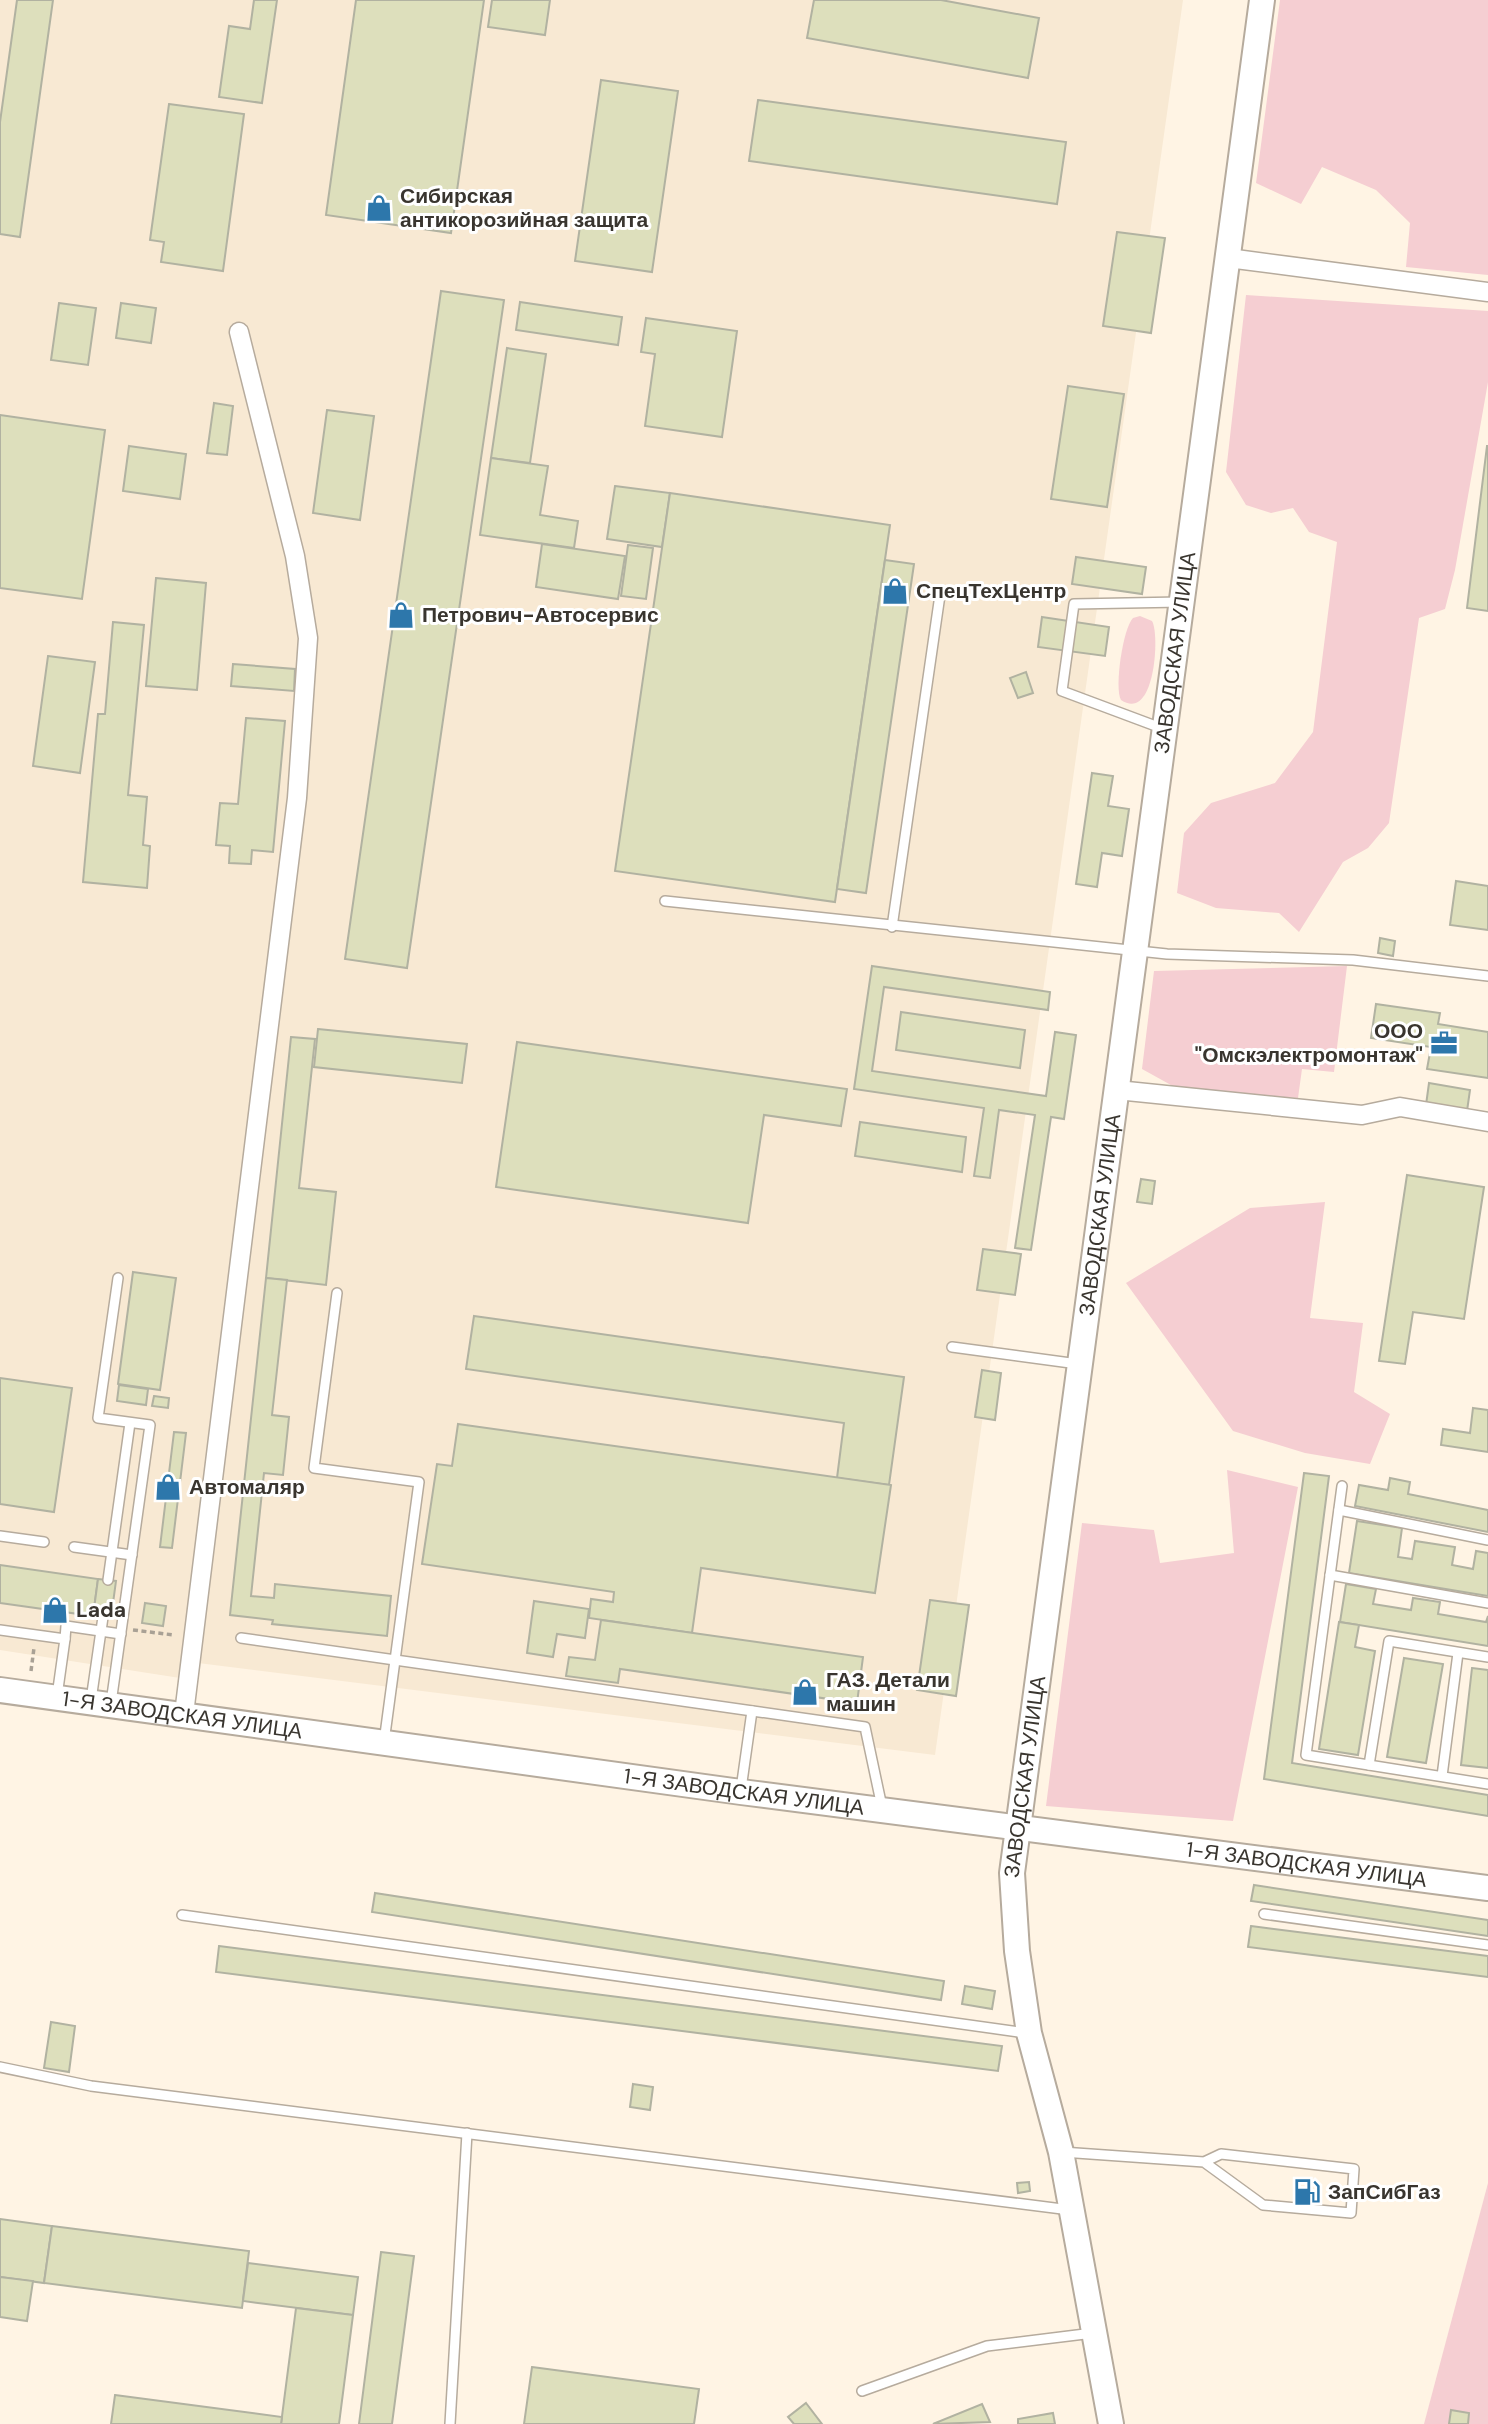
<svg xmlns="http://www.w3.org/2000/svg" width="1488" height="2424" viewBox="0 0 1488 2424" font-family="'DM Sans',sans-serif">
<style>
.built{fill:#f8e9d3}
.green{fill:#f5ced2}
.building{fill:#dddfbc;stroke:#b1b2a1;stroke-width:2}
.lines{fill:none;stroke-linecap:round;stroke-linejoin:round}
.service-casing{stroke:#b6ab9d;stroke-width:12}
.minor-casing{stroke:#b6ab9d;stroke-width:21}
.secondary-casing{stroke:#b6ab9d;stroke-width:28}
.path{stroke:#a9a195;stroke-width:3.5;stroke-dasharray:5 3.5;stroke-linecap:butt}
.service{stroke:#fff;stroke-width:9}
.minor{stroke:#fff;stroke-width:18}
.secondary{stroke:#fff;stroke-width:24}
.labels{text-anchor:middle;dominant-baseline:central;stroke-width:6;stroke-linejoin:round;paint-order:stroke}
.poi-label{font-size:21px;font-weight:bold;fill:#39352f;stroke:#fff;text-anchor:start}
.street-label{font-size:21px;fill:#39352f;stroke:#fff}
</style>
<rect width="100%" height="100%" fill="#fff4e4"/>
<path class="built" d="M0 0H1183L935 1755 182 1661 180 1678 0 1650Z"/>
<g class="green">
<path d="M1280 0H1488V275L1406 267 1410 223 1376 190 1322 167 1301 204 1256 183Z"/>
<path d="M1246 295 1488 311V382L1455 570 1445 609 1419 618 1389 823 1368 848 1343 862 1299 932 1279 913 1216 908 1177 893 1184 833 1211 803 1275 783 1313 732 1337 542 1309 532 1293 508 1271 513 1246 505 1226 472Z"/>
<path d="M1140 616 1152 621C1160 634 1155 723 1121 700 1114 688 1123 628 1133 618Z"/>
<path d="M1347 966 1334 1072 1302 1069 1298 1098 1180 1090 1142 1069 1154 971Z"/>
<path d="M1325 1202 1310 1318 1363 1323 1354 1392 1390 1414 1370 1464 1305 1453 1233 1431 1126 1283 1250 1208Z"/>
<path d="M1227 1470 1298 1487 1233 1821 1046 1806 1082 1523 1154 1530 1160 1563 1234 1553Z"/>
<path d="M1488 2183V2424H1424Z"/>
</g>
<g class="building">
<path d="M17 0H53L20 237 0 234V122Z"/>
<path d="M254 0H277L262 103 219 97 229 26 250 29Z"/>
<path d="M356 0H484L451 233 326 215Z"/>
<path d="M492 0H550L545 35 488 27Z"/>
<path d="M814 0H941L1039 18 1028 78 807 38Z"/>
<path d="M601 80 678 91 652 272 575 261Z"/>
<path d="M758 100 1066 142 1057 204 749 161Z"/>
<path d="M169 104 244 114 223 271 161 262 164 242 150 240Z"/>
<path d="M1117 232 1165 238 1151 333 1103 326Z"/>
<path d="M441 291 504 300 407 968 345 959Z"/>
<path d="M520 302 622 317 618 345 516 330Z"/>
<path d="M59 303 96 308 88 365 51 360Z"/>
<path d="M121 303 156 308 151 343 116 338Z"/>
<path d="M646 318 737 331 722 437 645 426 655 354 641 352Z"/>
<path d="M507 348 546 354 530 463 491 458Z"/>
<path d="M1068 386 1124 394 1107 507 1051 499Z"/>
<path d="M214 403 233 406 227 455 207 453Z"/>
<path d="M327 410 374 416 360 520 313 513Z"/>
<path d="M0 415 105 430 82 599 0 588Z"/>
<path d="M129 446 186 454 180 499 123 491Z"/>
<path d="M1487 446H1488V611L1467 608Z"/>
<path d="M491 458 548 466 540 515 578 521 574 548 480 535Z"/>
<path d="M615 486 670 493 662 547 607 539Z"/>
<path d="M670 493 890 525 835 902 615 871Z"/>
<path d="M542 544 625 556 618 599 536 587Z"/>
<path d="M628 545 653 548 646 599 621 596Z"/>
<path d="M1076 557 1146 567 1142 594 1072 584Z"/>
<path d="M885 560 914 564 866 893 837 889Z"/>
<path d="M156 578 206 583 197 690 146 686Z"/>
<path d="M1042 617 1109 627 1105 656 1038 647Z"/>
<path d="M113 622 144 625 128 795 147 797 143 845 150 846 147 888 83 882 98 714H105Z"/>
<path d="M48 656 95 662 80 773 33 766Z"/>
<path d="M233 664 295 669 294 691 231 686Z"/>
<path d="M1026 672 1033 693 1018 698 1010 678Z"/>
<path d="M246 718 285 721 273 852 252 850 251 864 229 863 230 846 216 845 220 803 238 804Z"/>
<path d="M1092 773 1113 776 1108 806 1129 809 1122 856 1102 853 1097 887 1076 884Z"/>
<path d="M1456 881 1488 886V930L1450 925Z"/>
<path d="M1380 938 1395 941 1393 956 1378 953Z"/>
<path d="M872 966 1050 992 1048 1010 884 987 872 1071 1046 1096 1055 1032 1076 1035 1064 1119 1051 1117 1031 1250 1015 1248 1035 1115 999 1110 990 1178 974 1176 984 1108 854 1089Z"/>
<path d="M1376 1004 1440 1013 1438 1024 1488 1032V1078L1427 1069 1431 1047 1371 1038Z"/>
<path d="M901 1012 1025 1030 1020 1068 896 1050Z"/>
<path d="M318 1029 467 1044 462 1083 314 1067Z"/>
<path d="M291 1037 315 1039 299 1188 336 1192 326 1285 266 1278Z"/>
<path d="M517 1042 847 1089 841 1126 764 1115 748 1223 496 1187Z"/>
<path d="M1429 1083 1470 1090 1467 1111 1426 1105Z"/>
<path d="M860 1122 966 1137 962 1172 855 1156Z"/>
<path d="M1407 1175 1484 1187 1464 1319 1413 1312 1405 1364 1379 1361Z"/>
<path d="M1141 1179 1155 1181 1152 1204 1137 1202Z"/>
<path d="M983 1249 1021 1254 1015 1295 977 1290Z"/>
<path d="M133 1272 176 1278 160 1390 118 1384Z"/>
<path d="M266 1278 287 1280 272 1415 289 1417 283 1475 264 1473 251 1596 274 1598 275 1584 391 1596 387 1636 272 1624 273 1620 230 1615Z"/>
<path d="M474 1316 904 1377 889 1485 837 1478 844 1423 466 1369Z"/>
<path d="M982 1370 1001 1373 995 1420 975 1417Z"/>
<path d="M0 1378 72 1388 54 1512 0 1504Z"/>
<path d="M119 1385 148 1389 146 1405 117 1401Z"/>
<path d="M154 1396 169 1398 168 1408 152 1406Z"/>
<path d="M1473 1408 1488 1410V1452L1441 1445 1443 1429 1470 1433Z"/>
<path d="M458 1424 891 1485 875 1593 701 1568 692 1633 589 1618 591 1599 613 1602 614 1592 422 1564 437 1464 452 1466Z"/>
<path d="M174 1432 186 1433 172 1548 160 1547Z"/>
<path d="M1304 1473 1329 1476 1292 1763 1488 1795V1816L1264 1779Z"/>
<path d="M1390 1478 1410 1482 1408 1494 1488 1510V1532L1355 1506 1359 1485 1388 1490Z"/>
<path d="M1357 1521 1402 1528 1398 1557 1412 1559 1415 1541 1455 1547 1452 1565 1473 1569 1476 1551 1488 1553V1596L1349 1573Z"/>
<path d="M0 1565 98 1579 93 1616 0 1603Z"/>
<path d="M98 1579 116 1581 111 1618 93 1616Z"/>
<path d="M1346 1584 1376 1589 1373 1604 1411 1610 1413 1598 1440 1602 1438 1614 1486 1622 1488 1616V1646L1340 1622Z"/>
<path d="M930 1600 969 1605 956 1696 917 1690Z"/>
<path d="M534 1601 589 1609 585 1638 557 1634 553 1657 527 1653Z"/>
<path d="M145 1603 166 1606 163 1626 142 1623Z"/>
<path d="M601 1620 863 1657 857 1703 620 1669 618 1683 566 1676 569 1657 595 1660Z"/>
<path d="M1339 1622 1359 1625 1355 1647 1375 1651 1358 1755 1319 1749Z"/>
<path d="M1404 1658 1443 1664 1426 1763 1387 1757Z"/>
<path d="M1472 1668 1488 1670V1768L1461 1765Z"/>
<path d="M1254 1885 1488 1920V1936L1251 1901Z"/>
<path d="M375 1893 944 1981 941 2000 372 1912Z"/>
<path d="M1251 1926 1488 1956V1977L1248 1947Z"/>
<path d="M219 1946 1002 2046 998 2071 216 1972Z"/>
<path d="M965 1986 995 1991 992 2009 962 2004Z"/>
<path d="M51 2022 75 2026 69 2072 44 2068Z"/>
<path d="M633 2084 653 2087 650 2110 630 2107Z"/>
<path d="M1029 2182 1030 2191 1018 2193 1017 2183Z"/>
<path d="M0 2219 52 2226 44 2283 0 2277Z"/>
<path d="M52 2226 249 2251 242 2308 44 2283Z"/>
<path d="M381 2252 414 2256 392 2424H359Z"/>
<path d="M248 2263 358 2277 353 2315 243 2301Z"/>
<path d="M0 2277 33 2281 27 2321 0 2317Z"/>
<path d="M296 2308 353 2315 339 2424H281Z"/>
<path d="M532 2367 699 2389 694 2424H524Z"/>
<path d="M115 2395 282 2417 281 2424H111Z"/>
<path d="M806 2403 822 2424H794L788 2417Z"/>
<path d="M982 2404 990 2422 933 2424Z"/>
<path d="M1451 2410 1469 2413 1468 2424H1449Z"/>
<path d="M1053 2413 1055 2424H1018V2419Z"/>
</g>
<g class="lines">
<defs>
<g id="service">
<path d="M1161 728 1062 691 1074 604 1181 602"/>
<path d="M665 901 1167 954 1353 960 1488 976"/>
<path d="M892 927 940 595"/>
<path d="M337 1293 314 1468 419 1482 384 1742"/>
<path d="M952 1347 1078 1364"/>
<path d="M1342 1486 1306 1755 1488 1784"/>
<path d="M1339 1510 1488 1540"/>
<path d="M0 1536 44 1542"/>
<path d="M74 1547 132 1555"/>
<path d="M1330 1575 1488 1603"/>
<path d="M108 1580 130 1423"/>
<path d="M0 1630 65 1639 57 1696"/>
<path d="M241 1638 865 1727 882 1807"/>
<path d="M65 1639 66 1626 121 1634"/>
<path d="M91 1700 103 1617"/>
<path d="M111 1703 150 1425 98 1418 118 1278"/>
<path d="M1369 1765 1389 1641 1488 1657"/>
<path d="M1442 1776 1458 1653"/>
<path d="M741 1789 752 1711"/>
<path d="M1264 1914 1488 1945"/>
<path d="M182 1915 1026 2033"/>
<path d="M0 2067 91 2086 1070 2210"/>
<path d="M1062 2152 1204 2162 1263 2205 1351 2213 1354 2169 1221 2154 1204 2162"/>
<path d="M862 2391 987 2346 1093 2333"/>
<path d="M450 2424 467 2133"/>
</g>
<g id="minor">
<path d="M1228 258 1488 292"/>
<path d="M1117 1090 1362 1115 1400 1107 1488 1122"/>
<path d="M184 1714 297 798 308 638 295 556 239 332"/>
</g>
<g id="secondary">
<path id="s1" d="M0 1690 741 1792 1488 1888"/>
<path id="s2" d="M1111 2424 1061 2152 1029 2033 1017 1951 1012 1873 1262 0"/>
</g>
</defs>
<use href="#service" class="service-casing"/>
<use href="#minor" class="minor-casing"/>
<use href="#secondary" class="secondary-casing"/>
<g class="path">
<path d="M133 1630 174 1635"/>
<path d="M31 1671 34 1648"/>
</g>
<use href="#service" class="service"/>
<use href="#minor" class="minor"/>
<use href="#secondary" class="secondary"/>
</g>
<defs>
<symbol id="shop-bare" viewBox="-9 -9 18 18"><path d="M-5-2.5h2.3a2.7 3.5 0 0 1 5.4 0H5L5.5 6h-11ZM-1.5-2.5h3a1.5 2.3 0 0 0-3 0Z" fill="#2d77ab" stroke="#fff" stroke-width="2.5" paint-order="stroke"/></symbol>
<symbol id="office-bare" viewBox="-9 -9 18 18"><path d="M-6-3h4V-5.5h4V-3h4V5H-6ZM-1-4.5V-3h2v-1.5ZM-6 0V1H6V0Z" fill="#2d77ab" stroke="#fff" stroke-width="2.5" paint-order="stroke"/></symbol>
<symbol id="fuel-bare" viewBox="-9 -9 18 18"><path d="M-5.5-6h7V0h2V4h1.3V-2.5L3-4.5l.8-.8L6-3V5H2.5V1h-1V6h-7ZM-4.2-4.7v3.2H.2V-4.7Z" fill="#2d77ab" stroke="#fff" stroke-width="2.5" paint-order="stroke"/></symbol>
</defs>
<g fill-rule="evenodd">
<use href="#shop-bare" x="360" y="189" width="38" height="38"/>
<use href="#shop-bare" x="876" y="572" width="38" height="38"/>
<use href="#shop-bare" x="382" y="596" width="38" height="38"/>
<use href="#office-bare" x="1425" y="1024" width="38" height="38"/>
<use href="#shop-bare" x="149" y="1468" width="38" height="38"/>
<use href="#shop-bare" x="36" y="1591" width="38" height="38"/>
<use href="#shop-bare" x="786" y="1673" width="38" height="38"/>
<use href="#fuel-bare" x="1288" y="2173" width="38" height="38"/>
</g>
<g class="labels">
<g class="poi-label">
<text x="400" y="196">Сибирская<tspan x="400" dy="24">антикорозийная защита</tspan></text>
<text x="916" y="591">СпецТехЦентр</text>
<text x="422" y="615">Петрович-Автосервис</text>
<text x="1423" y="1031" text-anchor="end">ООО<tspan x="1423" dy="24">"Омскэлектромонтаж"</tspan></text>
<text x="189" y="1487">Автомаляр</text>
<text x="76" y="1610">Lada</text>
<text x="826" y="1680">ГАЗ. Детали<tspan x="826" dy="24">машин</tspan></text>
<text x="1328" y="2192">ЗапСибГаз</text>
</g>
<g class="street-label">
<text stroke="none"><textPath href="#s2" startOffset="1792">ЗАВОДСКАЯ УЛИЦА</textPath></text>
<text stroke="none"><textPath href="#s2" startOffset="1225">ЗАВОДСКАЯ УЛИЦА</textPath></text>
<text stroke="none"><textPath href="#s1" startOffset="184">1-Я ЗАВОДСКАЯ УЛИЦА</textPath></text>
<text stroke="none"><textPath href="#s2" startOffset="658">ЗАВОДСКАЯ УЛИЦА</textPath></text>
<text stroke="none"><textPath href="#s1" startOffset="751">1-Я ЗАВОДСКАЯ УЛИЦА</textPath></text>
<text stroke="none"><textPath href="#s1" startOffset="1318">1-Я ЗАВОДСКАЯ УЛИЦА</textPath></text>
</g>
</g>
</svg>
